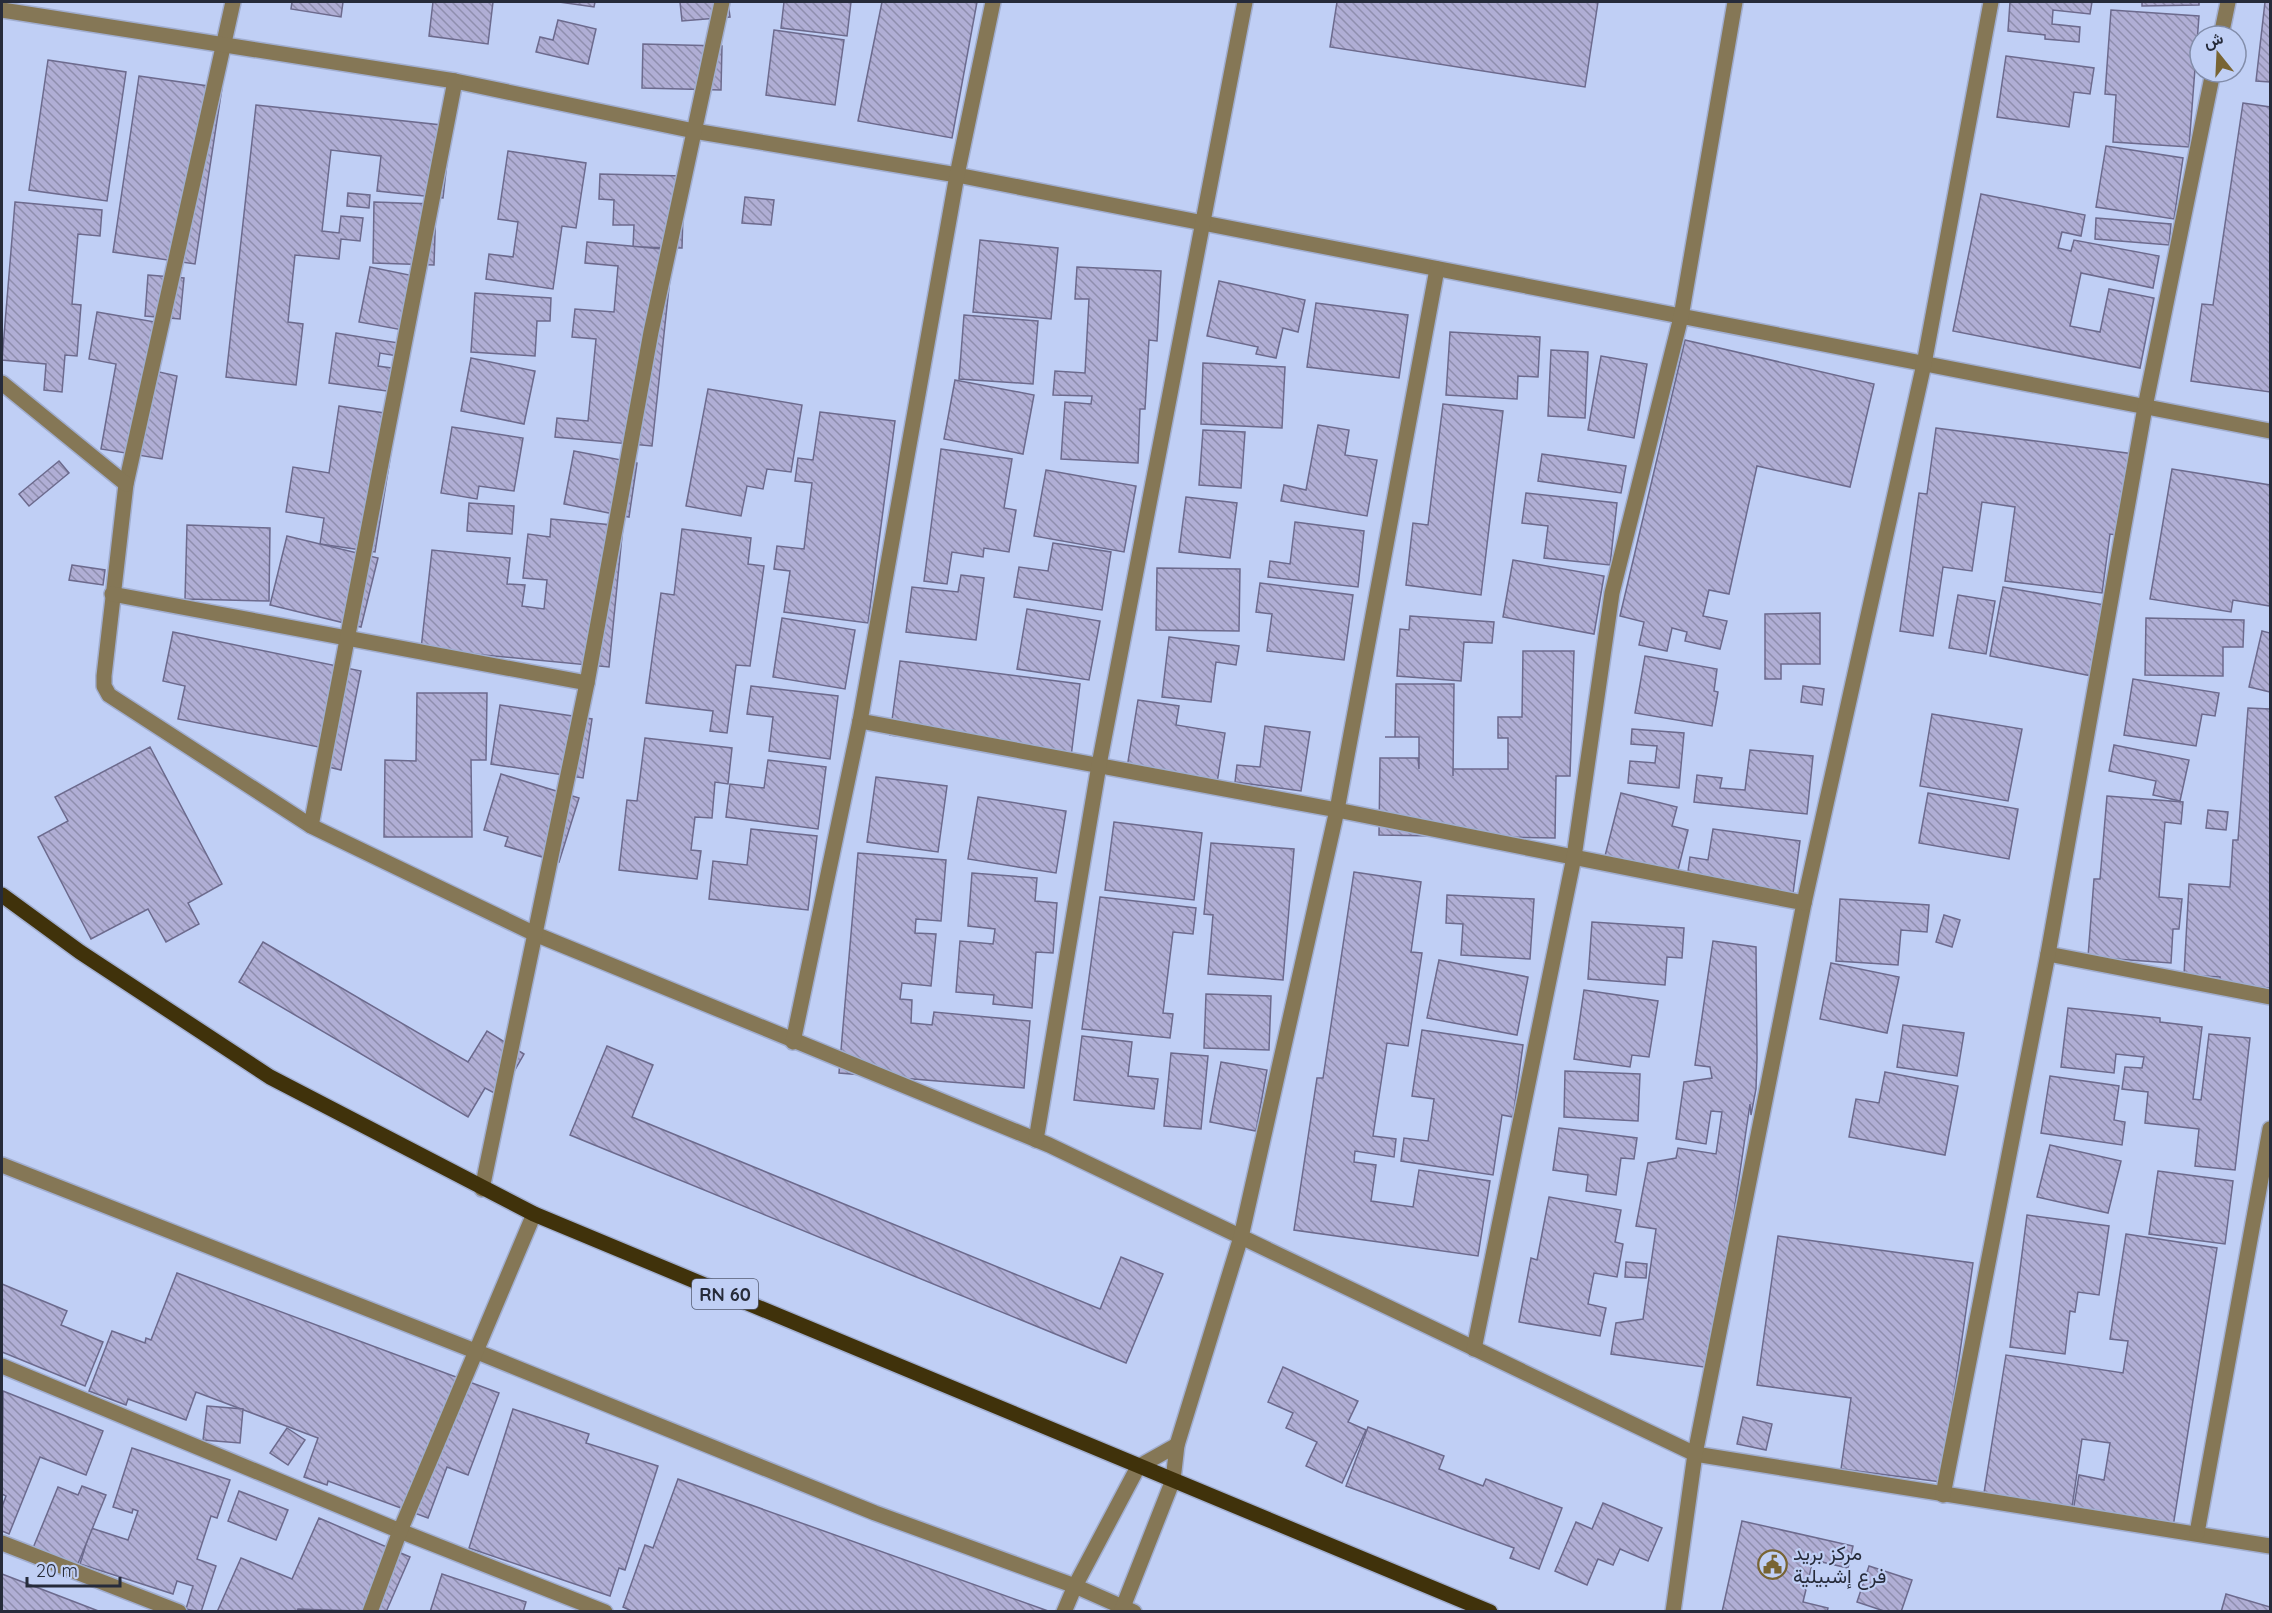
<svg xmlns="http://www.w3.org/2000/svg" width="2272" height="1613" viewBox="0 0 2272 1613" font-family="Quicksand,Vazirmatn,sans-serif">
<style>
.building{fill:url(#building-back-hatch);stroke:#6c6a8d;stroke-width:1.5}
.lines{fill:none;stroke-linecap:round;stroke-linejoin:round}
.minor-casing{stroke:#a1aed0;stroke-width:18}
.major-casing{stroke:#a1aed0;stroke-width:18}
.minor{stroke:#857756;stroke-width:15}
.major{stroke:#40320b;stroke-width:15}
.labels{text-anchor:middle;dominant-baseline:central;stroke-width:4.5;stroke-linejoin:round;paint-order:stroke}
.shield{fill:#c0cff5;stroke:#545c72;stroke-width:1.5}
.shield-label{font-size:18px;font-weight:bold;fill:#262b3a}
.poi-label{font-size:20px;fill:#262b3a;stroke:#c0cff5;text-anchor:start}
</style>
<defs>
<pattern id="building-back-hatch" width="6" height="6" patternUnits="userSpaceOnUse" patternTransform="scale(1.5)"><rect width="6" height="6" fill="#b0aed5"/><path d="M-1 5l2 2M0 0l6 6M5-1l2 2" fill="none" stroke="#8f8eae"/></pattern>
</defs>
<rect width="100%" height="100%" fill="#c0cff5"/>
<g class="building">
<path d="M292 2H343L341 17 291 9Z"/>
<path d="M433 2H493L488 44 429 36Z"/>
<path d="M559 2H595L594 7Z"/>
<path d="M680 2H728L730 17 682 21Z"/>
<path d="M784 2H851L847 36 781 28Z"/>
<path d="M882 2H977L952 138 858 121Z"/>
<path d="M1337 2H1598L1585 87 1330 47Z"/>
<path d="M2010 2H2092L2090 14 2053 10 2052 24 2080 27 2079 42 2045 39V35L2008 31Z"/>
<path d="M2142 2H2199V5L2142 6Z"/>
<path d="M2265 2H2270V82L2256 81Z"/>
<path d="M2111 10 2199 16 2189 147 2113 142 2116 95 2105 94Z"/>
<path d="M558 20 596 29 588 64 536 52 540 37 553 40Z"/>
<path d="M774 30 844 40 835 105 766 95Z"/>
<path d="M643 44 722 46 721 90 642 88Z"/>
<path d="M2006 56 2094 68 2090 94 2074 92 2069 127 1997 117Z"/>
<path d="M48 60 126 72 107 201 29 190Z"/>
<path d="M139 76 222 88 195 264 113 252Z"/>
<path d="M2243 103 2270 107V392L2191 381 2202 304 2213 305Z"/>
<path d="M256 105 451 126 443 198 377 191 381 156 331 150 322 231 339 233 341 216 363 218 360 241 341 239 339 259 295 255 288 322 303 324 296 385 226 377Z"/>
<path d="M2106 146 2183 158 2174 219 2096 207Z"/>
<path d="M508 151 586 163 576 228 562 226 553 289 486 279 489 254 513 257 518 222 498 219Z"/>
<path d="M600 174 684 176 682 248 633 247 634 225H613L614 200 599 199Z"/>
<path d="M348 193 370 195 369 208 347 206Z"/>
<path d="M1981 194 2085 215 2081 236 2062 232 2058 248 2071 251 2074 240 2159 256 2153 288 2081 273 2070 326 2100 332 2109 289 2154 298 2140 368 1953 331Z"/>
<path d="M745 197 774 200 771 225 742 223Z"/>
<path d="M15 202 102 210 100 236 78 234 72 304 81 305 77 356 65 355 62 392 44 390 46 364 2 360Z"/>
<path d="M374 202 436 204 434 265 373 263Z"/>
<path d="M2096 218 2171 224 2169 245 2095 239Z"/>
<path d="M980 240 1058 248 1051 319 973 312Z"/>
<path d="M587 242 673 250 652 446 555 437 557 418 588 421 596 339 572 337 575 309 614 312 618 266 585 263Z"/>
<path d="M370 267 419 277 408 331 359 322Z"/>
<path d="M1077 267 1161 271 1157 341 1149 340 1145 409H1140L1138 463 1061 459 1065 402 1091 404 1092 396 1053 395 1055 371 1085 373 1089 299H1075Z"/>
<path d="M148 275 184 278 180 319 145 316Z"/>
<path d="M1219 281 1305 300 1298 332 1283 328 1276 358 1256 354 1258 347 1207 336Z"/>
<path d="M475 293 551 298 550 321H537L535 356 471 352Z"/>
<path d="M1316 303 1408 315 1399 378 1307 367Z"/>
<path d="M97 312 167 324 159 372 177 376 162 459 101 449 116 364 89 359Z"/>
<path d="M964 315 1038 321 1033 384 959 379Z"/>
<path d="M1450 332 1540 337 1538 377 1518 376 1517 399 1446 395Z"/>
<path d="M336 333 399 343 397 356 380 353 378 366 398 369 394 392 329 383Z"/>
<path d="M1685 340 1874 384 1850 487 1757 466 1729 594 1709 590 1703 616 1727 621 1720 649 1685 641 1687 632 1672 628 1667 651 1639 645 1644 622 1620 616Z"/>
<path d="M1551 350 1588 352 1585 418 1548 416Z"/>
<path d="M1601 356 1647 364 1634 438 1588 430Z"/>
<path d="M471 358 535 371 524 424 461 411Z"/>
<path d="M1203 363 1285 367 1282 428 1201 424Z"/>
<path d="M955 380 1034 395 1023 454 944 439Z"/>
<path d="M708 389 802 405 791 472 767 469 763 489 747 486 741 516 686 506Z"/>
<path d="M1443 404 1503 411 1481 595 1406 585 1413 523 1428 525Z"/>
<path d="M339 406 397 415 375 552 320 544 324 518 286 512 293 467 329 473Z"/>
<path d="M820 412 895 421 868 623 784 612 790 571 774 569 777 546 804 549 812 483 795 481 798 458 813 460Z"/>
<path d="M1318 425 1349 430 1345 455 1377 460 1367 516 1281 501 1284 485 1306 490Z"/>
<path d="M452 427 523 438 514 491 479 486 477 499 441 493Z"/>
<path d="M1936 428 2134 454 2123 536 2110 534 2102 593 2005 581 2015 507 1982 502 1972 571 1943 567 1933 636 1900 631 1919 493 1927 494Z"/>
<path d="M1203 430 1245 432 1241 488 1199 485Z"/>
<path d="M941 449 1012 459 1004 508 1016 510 1009 552 984 548 983 557 952 552 947 584 924 581Z"/>
<path d="M574 451 637 463 629 517 564 504Z"/>
<path d="M1542 454 1626 466 1621 493 1538 481Z"/>
<path d="M59 461 69 473 29 506 19 494Z"/>
<path d="M2172 469 2270 485V606L2233 600 2231 612 2150 599Z"/>
<path d="M1046 470 1136 486 1124 552 1034 536Z"/>
<path d="M1526 493 1617 503 1610 565 1544 558 1548 526 1522 523Z"/>
<path d="M1186 497 1237 503 1230 558 1179 552Z"/>
<path d="M469 503 514 506 512 534 467 531Z"/>
<path d="M551 519 623 526 609 667 421 649 432 550 510 558 507 584 525 585 522 606 544 609 547 580 523 578 528 534 550 537Z"/>
<path d="M1295 522 1364 531 1358 587 1268 577 1270 561 1290 564Z"/>
<path d="M187 525 270 528 269 601 185 599Z"/>
<path d="M682 529 751 538 748 564 764 566 750 666 736 665 727 733 710 731 713 711 646 703 661 593 674 595Z"/>
<path d="M287 536 378 558 361 627 270 605Z"/>
<path d="M1053 543 1111 552 1102 610 1014 597 1019 567 1048 571Z"/>
<path d="M1513 560 1604 576 1594 634 1503 617Z"/>
<path d="M72 565 105 570 103 585 69 580Z"/>
<path d="M1157 568 1240 569 1239 631 1156 630Z"/>
<path d="M961 575 984 578 976 640 906 632 912 587 958 592Z"/>
<path d="M1260 583 1353 595 1344 660 1267 651 1272 614 1256 612Z"/>
<path d="M2003 587 2105 605 2092 676 1990 656Z"/>
<path d="M1958 595 1995 601 1986 654 1949 648Z"/>
<path d="M1027 609 1100 621 1089 680 1017 669Z"/>
<path d="M1820 613V664H1781V679H1765V614Z"/>
<path d="M1410 616 1494 622 1492 643 1464 642 1461 681 1397 676 1400 629 1409 630Z"/>
<path d="M782 618 855 630 845 689 773 677Z"/>
<path d="M2146 618 2244 620 2243 647H2223V676L2145 675Z"/>
<path d="M2262 631 2270 633V692L2249 687Z"/>
<path d="M173 632 361 671 341 770 320 765 324 748 178 719 185 686 163 681Z"/>
<path d="M1169 637 1239 646 1236 665 1216 662 1211 702 1162 697Z"/>
<path d="M1523 651H1574L1570 776H1556L1555 838 1379 835 1380 758H1418L1419 769V737H1385H1395L1396 684H1454L1453 776V769H1508V738H1498V717H1522Z"/>
<path d="M1645 656 1717 669 1714 691 1718 692 1712 726 1635 713Z"/>
<path d="M900 661 1080 684 1071 757 890 735Z"/>
<path d="M2133 679 2219 693 2215 716 2202 714 2196 746 2124 735Z"/>
<path d="M751 686 838 696 830 759 769 751 773 717 747 714Z"/>
<path d="M1803 686 1824 689 1822 705 1801 702Z"/>
<path d="M417 693H487L486 760H471L472 837H384L385 760 416 761Z"/>
<path d="M1138 700 1179 706 1176 725 1225 733 1217 783 1127 768Z"/>
<path d="M500 705 592 719 583 778 491 764Z"/>
<path d="M2248 708 2270 709V988L2220 985V977L2184 975 2189 884 2230 887 2233 840H2238Z"/>
<path d="M1932 714 2022 729 2008 801 1920 786Z"/>
<path d="M1265 726 1310 732 1301 791 1235 782 1237 765 1260 767Z"/>
<path d="M1632 729 1684 733 1679 788 1628 783 1630 761 1655 763 1657 746 1631 744Z"/>
<path d="M645 738 732 748 728 784 715 782 712 818 695 817 691 850 701 851 697 879 619 870 627 800 637 801Z"/>
<path d="M2114 745 2189 760 2180 801 2153 795 2156 781 2109 771Z"/>
<path d="M150 747 222 884 188 903 199 924 166 942 148 909 91 939 38 837 68 821 55 797Z"/>
<path d="M1750 750 1813 756 1807 814 1694 802 1697 775 1722 778 1720 788 1745 790Z"/>
<path d="M768 760 826 767 818 829 726 817 730 784 764 788Z"/>
<path d="M501 774 579 798 559 862 505 846 508 837 484 830Z"/>
<path d="M876 777 947 786 938 852 867 842Z"/>
<path d="M1621 793 1677 807 1672 826 1688 830 1677 874 1605 856Z"/>
<path d="M1928 793 2018 809 2009 859 1919 843Z"/>
<path d="M2107 796 2183 802 2181 824 2165 822 2159 897 2182 899 2179 929H2173L2171 963 2088 957 2094 879H2100Z"/>
<path d="M978 797 1066 811 1056 873 968 859Z"/>
<path d="M2208 810 2228 812 2226 830 2206 828Z"/>
<path d="M1114 822 1202 833 1194 900 1105 890Z"/>
<path d="M751 829 817 836 808 910 709 899 713 861 747 865Z"/>
<path d="M1713 829 1800 841 1792 901 1686 886 1690 857 1708 860Z"/>
<path d="M1211 843 1294 849 1283 980 1208 974 1213 915 1204 914Z"/>
<path d="M858 853 946 860 941 921 916 919 915 933 936 934 931 986 902 983 900 999 912 1000 911 1023 932 1025 934 1012 1030 1021 1024 1088 839 1073Z"/>
<path d="M1354 872 1421 882 1411 952 1422 953 1408 1046 1387 1043 1373 1136 1396 1139 1394 1157 1355 1151 1354 1162 1376 1165 1371 1201 1413 1207 1419 1170 1490 1181 1478 1256 1294 1230 1317 1078H1323Z"/>
<path d="M972 873 1037 878 1035 901 1057 903 1053 953 1036 952 1032 1008 993 1004 994 995 956 992 960 941 993 944 995 929 968 926Z"/>
<path d="M1447 895 1534 899 1530 959 1461 955 1463 924 1446 923Z"/>
<path d="M1100 897 1196 908 1193 934 1173 932 1163 1013 1173 1014 1170 1038 1082 1029Z"/>
<path d="M1840 899 1929 905 1927 932 1901 930 1898 965 1836 961Z"/>
<path d="M1944 915 1960 920 1952 947 1936 942Z"/>
<path d="M1592 922 1684 928 1682 958 1667 957 1665 985 1588 979Z"/>
<path d="M1713 941 1756 947 1757 1058 1756 1089 1751 1115 1750 1104 1711 1368 1611 1354 1616 1323 1643 1319 1656 1229 1636 1226 1648 1163 1676 1158 1678 1148 1716 1154 1722 1112 1711 1111 1706 1144 1676 1139 1684 1082 1712 1078 1710 1067 1695 1065Z"/>
<path d="M263 942 468 1062 487 1031 524 1054 500 1096 485 1088 468 1117 239 982Z"/>
<path d="M1439 960 1528 977 1517 1035 1427 1018Z"/>
<path d="M1831 963 1899 977 1887 1033 1820 1019Z"/>
<path d="M1584 990 1658 1001 1649 1057 1632 1055 1630 1067 1574 1059Z"/>
<path d="M1206 994 1271 996 1269 1050 1204 1048Z"/>
<path d="M2068 1008 2160 1018V1022L2202 1027 2193 1099 2201 1100 2209 1034 2250 1038 2235 1170 2195 1166 2199 1129 2145 1123 2148 1092 2122 1089 2125 1067 2142 1068 2144 1057 2116 1054 2114 1073 2061 1067Z"/>
<path d="M1903 1025 1964 1033 1957 1076 1897 1067Z"/>
<path d="M1422 1030 1523 1045 1513 1117 1502 1115 1493 1175 1401 1161 1404 1138 1428 1141 1434 1099 1412 1096Z"/>
<path d="M1082 1036 1132 1042 1128 1076 1158 1079 1154 1109 1074 1100Z"/>
<path d="M607 1046 653 1065 632 1117 1100 1309 1121 1257 1163 1274 1126 1363 570 1135Z"/>
<path d="M1171 1053 1208 1056 1201 1129 1164 1126Z"/>
<path d="M1221 1062 1267 1070 1256 1131 1210 1122Z"/>
<path d="M1565 1071 1640 1074 1638 1121 1564 1117Z"/>
<path d="M1885 1072 1958 1086 1945 1155 1849 1137 1856 1099 1879 1103Z"/>
<path d="M2050 1076 2119 1086 2114 1120 2125 1122 2122 1145 2041 1133Z"/>
<path d="M1559 1128 1637 1138 1634 1159 1621 1158 1616 1195 1586 1191 1588 1175 1553 1170Z"/>
<path d="M2050 1145 2121 1161 2108 1213 2037 1197Z"/>
<path d="M2158 1171 2233 1181 2225 1244 2149 1234Z"/>
<path d="M1549 1197 1621 1210 1615 1242 1623 1244 1617 1277 1594 1273 1588 1304 1606 1308 1600 1336 1519 1322 1531 1258 1537 1260Z"/>
<path d="M2027 1215 2109 1226 2099 1295 2078 1292 2075 1312 2070 1311 2065 1354 2010 1347Z"/>
<path d="M2126 1234 2217 1248 2173 1527 2073 1512 2079 1475 2104 1480 2110 1443 2082 1439 2072 1507 1984 1493 2006 1355 2123 1373 2128 1341 2110 1339Z"/>
<path d="M1778 1236 1973 1263 1941 1482 1841 1469 1851 1398 1757 1385Z"/>
<path d="M1626 1262 1647 1264 1646 1278 1625 1277Z"/>
<path d="M177 1273 499 1393 468 1475 447 1467 428 1518 328 1481 327 1485 304 1477 318 1438 196 1392 186 1420 128 1399 126 1405 89 1391 112 1331 145 1343 146 1338 151 1340Z"/>
<path d="M2 1284 67 1311 61 1325 103 1342 85 1386 2 1352Z"/>
<path d="M1283 1367 1358 1401 1348 1422 1366 1430 1342 1483 1306 1466 1317 1442 1286 1428 1293 1413 1268 1402Z"/>
<path d="M3 1391 103 1431 86 1475 40 1457 9 1534 2 1531V1507L6 1496 2 1494Z"/>
<path d="M207 1406 243 1409 240 1443 203 1440Z"/>
<path d="M513 1409 589 1434 586 1443 658 1466 625 1570 619 1568 610 1596 469 1548Z"/>
<path d="M1743 1417 1772 1424 1766 1450 1737 1444Z"/>
<path d="M1368 1427 1444 1456 1439 1469 1483 1486 1486 1479 1562 1508 1539 1569 1510 1558 1514 1548 1346 1486Z"/>
<path d="M287 1428 305 1440 288 1465 270 1453Z"/>
<path d="M132 1448 230 1480 217 1518 211 1516 197 1559 216 1566 201 1612 186 1609 193 1586 177 1581 173 1594 80 1564 91 1528 128 1540 138 1511 133 1509 132 1513 113 1507Z"/>
<path d="M678 1479 1051 1612H634L623 1607 645 1545 653 1548Z"/>
<path d="M82 1486 106 1495 77 1566 33 1548 58 1487 78 1495Z"/>
<path d="M239 1491 288 1510 276 1540 228 1521Z"/>
<path d="M1603 1503 1662 1528 1648 1561 1620 1549 1613 1565 1598 1559 1587 1585 1555 1571 1576 1522 1592 1529Z"/>
<path d="M319 1518 410 1557 386 1612 298 1609 297 1612H217L241 1558 292 1579Z"/>
<path d="M1742 1521 1853 1546 1848 1568 1813 1560 1803 1602 1828 1608 1827 1612H1722Z"/>
<path d="M1869 1566 1912 1580 1901 1612H1887L1857 1602Z"/>
<path d="M2 1574 101 1612H2Z"/>
<path d="M442 1574 526 1602 523 1612H430Z"/>
<path d="M2226 1594 2270 1607V1612H2221Z"/>
</g>
<g class="lines">
<defs>
<g id="minor">
<path d="M233 2 126 484 104 676V686L109 695 311 826 535 934 1049 1145 1695 1454 2270 1546"/>
<path d="M2 10 455 81 694 131 957 175 2270 431"/>
<path d="M2221 36 2228 2"/>
<path d="M2 383 126 484"/>
<path d="M112 594 587 683"/>
<path d="M860 721 1337 810 1804 903 1695 1454 1673 1612"/>
<path d="M311 826 455 81"/>
<path d="M1804 903 1924 364 1991 2"/>
<path d="M2048 954 2270 997"/>
<path d="M793 1042 860 721 957 175 993 2"/>
<path d="M1036 1140 1099 765 1245 2"/>
<path d="M2 1165 475 1351 875 1513 1075 1586 1134 1612"/>
<path d="M482 1189 587 683 651 332 722 2"/>
<path d="M1474 1349 1574 857 1612 593 1681 317 1735 2"/>
<path d="M2 1366 400 1531 605 1612"/>
<path d="M1943 1495 2048 954 2145 407 2213 72"/>
<path d="M2197 1533 2270 1129"/>
<path d="M2 1543 179 1612"/>
<path d="M370 1612 400 1531 534 1214"/>
<path d="M1064 1612 1075 1586 1138 1467 1177 1445"/>
<path d="M1121 1612 1173 1480 1177 1445 1241 1237 1337 810 1437 269"/>
</g>
<path id="major" d="M2 895 80 952 270 1077 534 1214 1490 1612"/>
</defs>
<use href="#minor" class="minor-casing"/>
<use href="#major" class="major-casing"/>
<use href="#minor" class="minor"/>
<use href="#major" class="major"/>
</g>
<defs>
<symbol id="civic-ring" viewBox="-11 -11 22 22"><circle r="9.5" fill="#c0cff5" stroke="#786433" stroke-width="1.5"/><path d="M-.6-6.5H3V-4.5H.6V-3L4-1V1h2V6H-6V1h2V-1L-.6-3ZM-1.2 2.5V6h2.4V2.5Z" fill="#786433"/></symbol>
</defs>
<g fill-rule="evenodd">
<use href="#civic-ring" x="1756" y="1548" width="33" height="33"/>
</g>
<g class="labels">
<rect class="shield" x="692" y="1279" width="66" height="30" rx="4.5"/>
<g class="shield-label">
<text x="725" y="1294">RN 60</text>
</g>
<g class="poi-label">
<text x="1793" y="1552">مركز بريد<tspan x="1793" dy="23">فرع إشبيلية</tspan></text>
</g>
</g>
<rect width="2272" height="1613" fill="none" stroke="#262b3a" stroke-width="6"/>
<g transform="translate(2218 54) rotate(342)"><circle r="28" fill="#c0cff5" stroke="#828daa" stroke-width="1.5"/>
<path d="M0-4.5L10 22L0 15L-10 22Z" fill="#786433"/>
<text y="-9" font-size="16" font-weight="bold" text-anchor="middle" fill="#262b3a">ش</text>
</g>
<path d="M27 1577v9h93v-9" fill="none" stroke="#262b3a" stroke-width="3"/>
<text x="36" y="1577" font-size="18" fill="#262b3a" stroke="#c0cff5" stroke-width="4.5" paint-order="stroke">20 m</text>
</svg>
